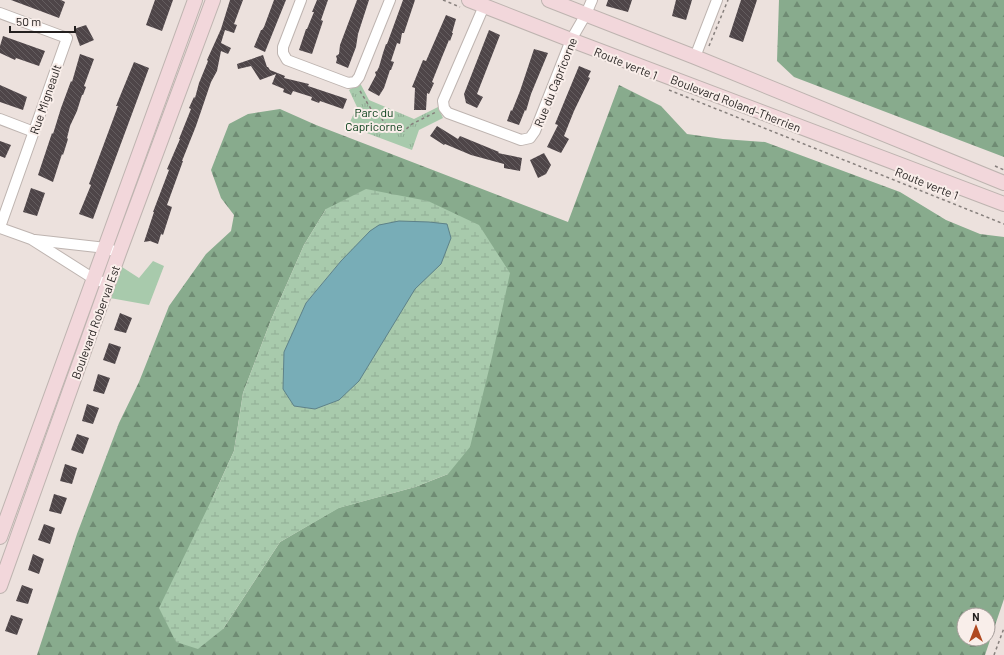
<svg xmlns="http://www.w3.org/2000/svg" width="1004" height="655" viewBox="0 0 1004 655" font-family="Barlow,sans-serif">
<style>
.green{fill:#a8caac}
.forest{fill:url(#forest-firs);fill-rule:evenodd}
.wetland{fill:url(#wetland-marsh);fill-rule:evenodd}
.park{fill:url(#park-tufts)}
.water{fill:#78adb7;stroke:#5e8289}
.building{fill:url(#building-back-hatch)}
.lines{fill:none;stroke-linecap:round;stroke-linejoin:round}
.street-casing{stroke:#beb4b0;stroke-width:12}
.secondary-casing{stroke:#beb4b0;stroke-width:16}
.path{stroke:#867f7c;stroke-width:1.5;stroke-dasharray:3 3;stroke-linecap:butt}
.street{stroke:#fff;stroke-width:10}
.secondary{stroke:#f2d7db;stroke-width:14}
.labels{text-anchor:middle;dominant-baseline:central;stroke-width:4;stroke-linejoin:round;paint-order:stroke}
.street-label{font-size:12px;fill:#231f1e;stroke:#f9eeea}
.park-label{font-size:12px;fill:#003912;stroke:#f9eeea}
</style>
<defs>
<pattern id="forest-firs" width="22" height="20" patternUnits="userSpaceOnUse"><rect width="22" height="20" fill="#88ab8d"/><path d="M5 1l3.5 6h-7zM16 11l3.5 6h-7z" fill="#6f8b73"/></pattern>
<pattern id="wetland-marsh" width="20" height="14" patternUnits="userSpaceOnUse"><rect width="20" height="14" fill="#a8caac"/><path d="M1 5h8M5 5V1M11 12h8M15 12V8" fill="none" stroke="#90ad94"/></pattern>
<pattern id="park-tufts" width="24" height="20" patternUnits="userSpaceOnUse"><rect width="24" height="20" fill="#a8caac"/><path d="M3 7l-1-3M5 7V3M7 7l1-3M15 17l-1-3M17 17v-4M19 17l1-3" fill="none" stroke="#90ad94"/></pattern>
<pattern id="building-back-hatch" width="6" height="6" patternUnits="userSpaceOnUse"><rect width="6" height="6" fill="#4e4548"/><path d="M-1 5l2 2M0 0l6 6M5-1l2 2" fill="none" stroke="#645d5f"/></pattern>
</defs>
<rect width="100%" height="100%" fill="#ece1dd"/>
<path class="green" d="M153 261 164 266 149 305 110 298 122 267 139 278Z"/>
<g class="forest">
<path d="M779 0H1004V157L794 77 777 61Z"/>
<path d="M619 85 661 106 687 134 723 139 765 142 900 192 946 220 980 234 1004 237V599L985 655H37L77 534 119 423 139 382 169 306 206 254 231 231 234 215 221 198 211 170 229 124 248 114 280 109 316 125 568 222ZM326 209 448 474 415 487 338 508 280 542 223 629 213 497 234 451 243 393 271 320 304 245ZM964 615H988V639H964Z"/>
</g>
<path class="wetland" d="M366 189 428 201 479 225 510 273 492 357 470 447 448 474 415 487 339 508 280 542 223 629 198 649 176 642 159 608 213 497 234 451 243 393 271 320 304 245 326 209ZM399 221 429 222 447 224 441 264 415 289 389 330 306 303 341 261 370 232 379 225Z"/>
<path class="park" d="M360 83 369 100 414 119 438 107 443 118 419 130 412 150 348 126 357 107 349 90Z"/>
<path class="water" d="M399 221 429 222 447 224 451 238 441 264 415 289 359 381 339 400 315 409 294 406 283 389 284 352 306 303 341 261 370 231 379 225Z"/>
<g class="building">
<path d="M11 0H61L65 2 59 18Z"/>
<path d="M155 0H173L162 31 146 25Z"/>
<path d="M230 0H243L234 24 237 25 234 33 225 30 221 43 231 48 228 54 221 51 217 71 211 82 196 126 182 161H183L167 205 172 207 163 235 161 234 158 244 150 241 144 242 154 212H153L169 170 167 169 180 139H179L191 109 189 108 194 97 195 98 199 83 208 61 207 60 221 29Z"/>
<path d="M274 0H286L265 52 254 47 261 30H262L264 27Z"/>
<path d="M317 0H328L321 20 323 21 312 54 299 50 306 29H307L314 12H312Z"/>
<path d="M357 0H369L358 34 356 47 348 68 336 63 337 59 336 56 339 54 340 45Z"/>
<path d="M403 0H415L404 33H402L400 44 397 43 391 61 394 62 391 70H390L384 88 379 96 368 90 376 75 375 72 377 71 379 67 383 53 386 44H387Z"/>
<path d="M608 0H632L628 12 606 6Z"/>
<path d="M676 0H692L686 20 672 16Z"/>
<path d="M741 0H757L743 42 729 37Z"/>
<path d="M446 15 456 19 452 33H453L450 41 449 40 442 57 432 82 434 83 429 94 427 93 426 110H414L415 88 412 87 423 60 426 61Z"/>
<path d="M86 25 94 40 80 46 74 29Z"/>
<path d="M489 30 500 35 477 94 483 97 477 108 466 103 464 94Z"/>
<path d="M3 36 45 51 39 66 16 58 15 60 0 53V46Z"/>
<path d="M534 49 548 53 531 94 526 111 525 110 519 125 507 121 511 110 512 111 520 91Z"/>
<path d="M80 54 94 59 84 86 86 87 83 95H82L77 111 70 126 67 138 68 139 63 155 62 154 53 182 38 175 52 133 53 134 61 108 71 81 72 82Z"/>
<path d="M263 55 267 67H268L270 70 285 76 284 78 309 84 308 86 347 99 343 109 320 101 319 103 311 100 312 97 293 91 291 95 283 92 284 89 272 84 276 74 260 80 251 66 238 69 237 64Z"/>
<path d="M134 62 149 68 93 219 79 214 91 185 89 184 118 106H116Z"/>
<path d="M579 66 591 71 588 77 590 78 574 111 564 136 569 139 561 153 547 147 558 125 555 124Z"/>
<path d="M0 85 27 97 23 110 0 102Z"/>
<path d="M437 126 458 139 460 136 499 152 498 153 522 158 520 171 504 168V164L471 155 445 144 444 145 430 136Z"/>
<path d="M0 141 11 145 5 158 0 156Z"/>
<path d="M544 153 551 165 546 174 538 178 530 160Z"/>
<path d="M31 188 45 193 37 216 23 212Z"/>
<path d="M120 313 132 318 126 333 114 330Z"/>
<path d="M109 343 121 347 115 364 103 360Z"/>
<path d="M98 374 110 378 104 394 93 391Z"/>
<path d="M87 404 99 408 93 424 82 421Z"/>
<path d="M77 434 89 438 83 454 71 450Z"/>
<path d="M65 464 77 468 72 484 60 481Z"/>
<path d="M54 494 67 498 61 514 49 511Z"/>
<path d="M44 524 55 528 50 544 38 540Z"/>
<path d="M33 554 44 559 39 574 28 570Z"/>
<path d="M22 585 33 589 28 604 16 601Z"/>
<path d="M11 615 23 619 17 635 5 631Z"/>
</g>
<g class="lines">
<defs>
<g id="street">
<path d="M301 0 283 47V53L287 60 348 83 355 82 359 77 390 0"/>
<path d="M484 6 443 101 444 108 448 113 521 140 530 138 535 131 571 40 586 14 592 0"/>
<path d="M0 13 67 38 0 227"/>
<path d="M695 57 717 0"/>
<path d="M0 119 34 132"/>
<path d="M0 228 31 239 94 279 100 281"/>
<path d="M35 240 106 248 119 253"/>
</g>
<g id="secondary">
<path d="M469 0 571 40 1004 204"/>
<path d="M549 0 695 57 1004 183"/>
<path d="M0 537 195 0"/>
<path d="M0 586 119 253 213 0"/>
</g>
</defs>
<use href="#street" class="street-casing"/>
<use href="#secondary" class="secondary-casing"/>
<g class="path">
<path d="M443 0 460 7"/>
<path d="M709 46 728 0"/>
<path d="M669 90 1004 224"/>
<path d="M360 91 371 109 379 113 384 123 404 131 412 124 436 112"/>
<path d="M995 166 1004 170"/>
<path d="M994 655 1004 628"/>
</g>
<use href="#street" class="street"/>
<use href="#secondary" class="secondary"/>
</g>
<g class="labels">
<g class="street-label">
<text transform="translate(626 63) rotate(22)">Route verte 1</text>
<text transform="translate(555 82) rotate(-68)">Rue du Capricorne</text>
<text transform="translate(45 99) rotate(-71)">Rue Migneault</text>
<text transform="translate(736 103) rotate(21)">Boulevard Roland-Therrien</text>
<text transform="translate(927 183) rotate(22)">Route verte 1</text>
<text transform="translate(95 322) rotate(-70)">Boulevard Roberval Est</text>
</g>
<g class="park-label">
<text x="374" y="112">Parc du<tspan x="374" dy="14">Capricorne</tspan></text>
</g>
</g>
<g transform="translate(976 627)"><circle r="19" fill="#f9eeea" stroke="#a39b98"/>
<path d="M0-3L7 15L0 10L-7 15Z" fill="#b04920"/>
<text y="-6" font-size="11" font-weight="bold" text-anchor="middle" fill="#231f1e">N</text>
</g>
<path d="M10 26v6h65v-6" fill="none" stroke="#231f1e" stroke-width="2"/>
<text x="16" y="26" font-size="12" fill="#231f1e" stroke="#f9eeea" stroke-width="3" paint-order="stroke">50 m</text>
</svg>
